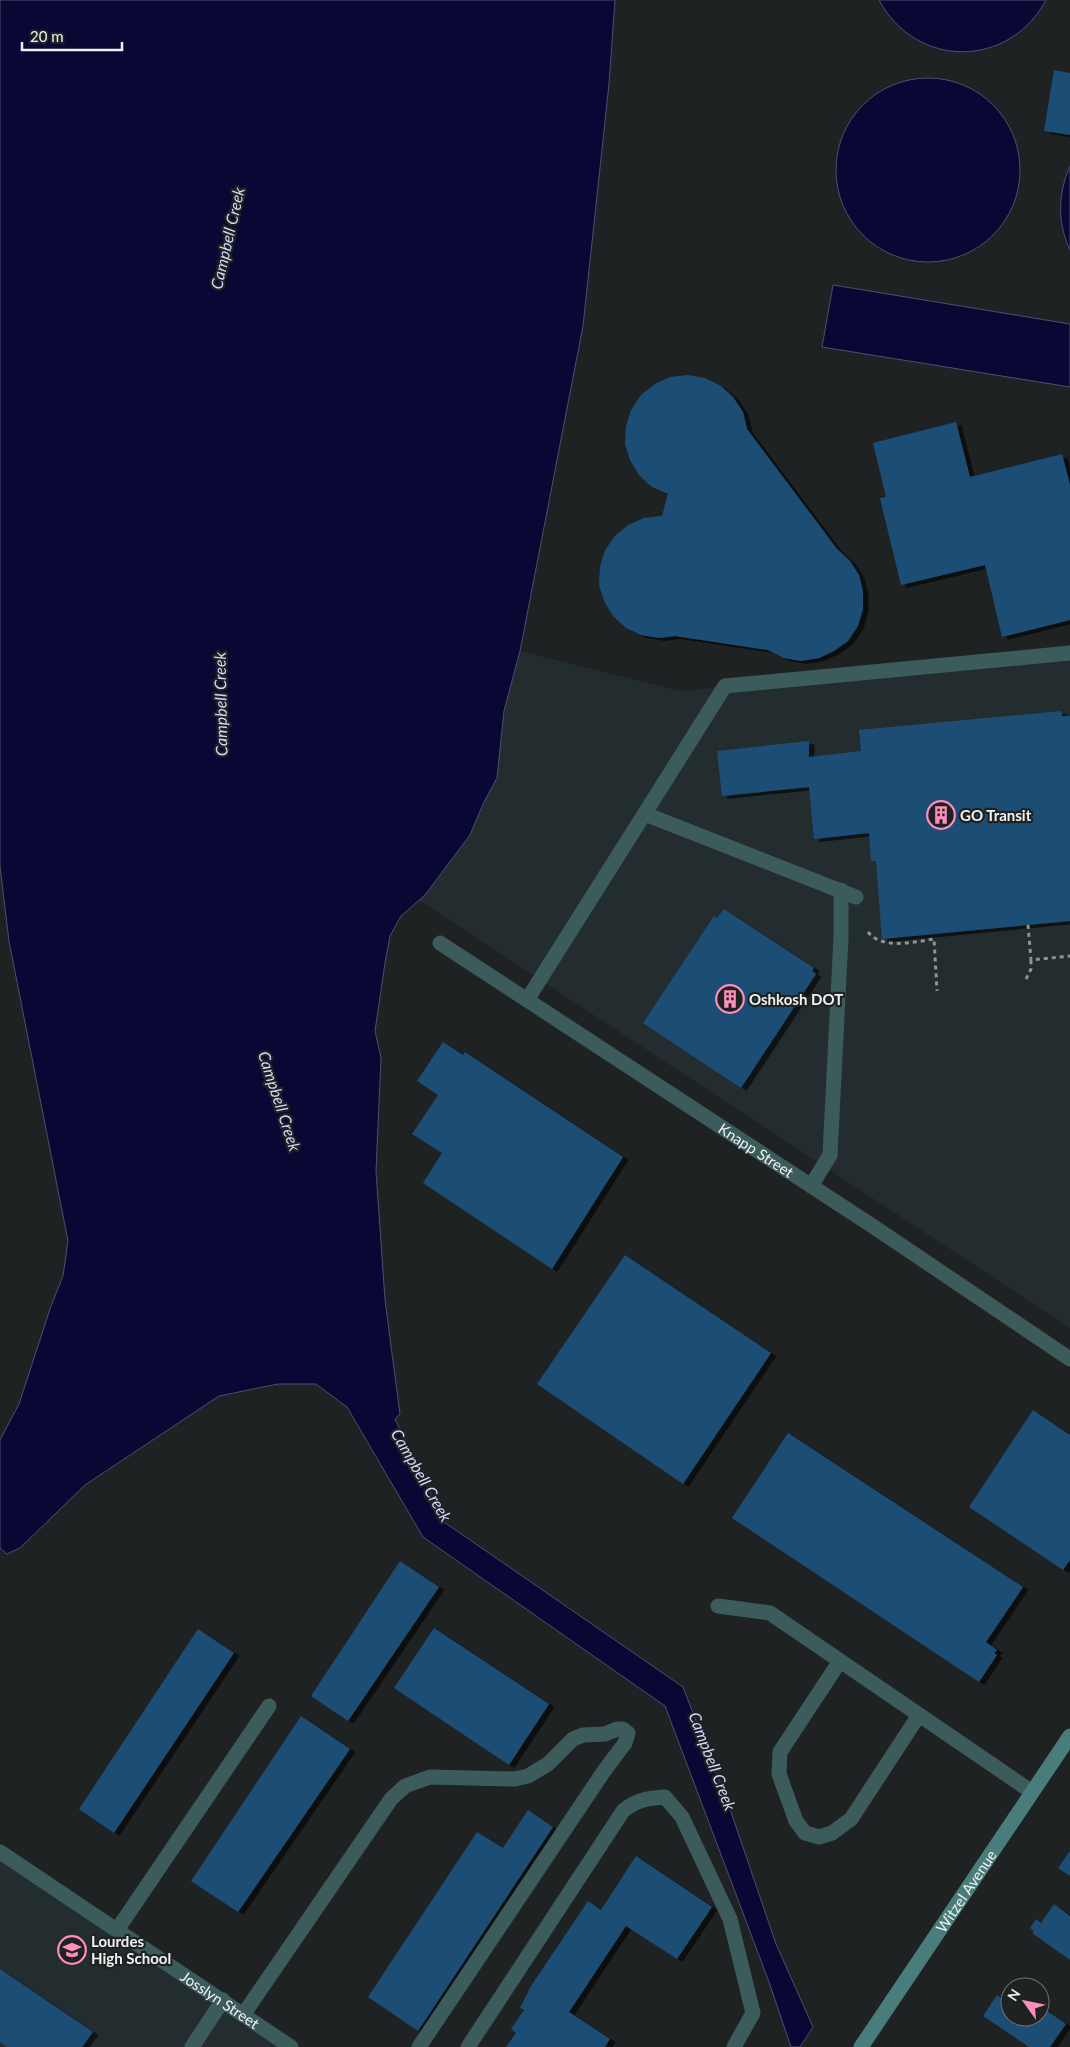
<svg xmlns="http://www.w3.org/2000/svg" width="1070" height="2047" viewBox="0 0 1070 2047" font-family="Lato,sans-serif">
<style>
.built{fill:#232d30}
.water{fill:#090835;stroke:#4e4e6e}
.building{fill:#1f4d74;filter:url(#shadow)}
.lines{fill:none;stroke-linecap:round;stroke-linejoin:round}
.path{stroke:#929494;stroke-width:3;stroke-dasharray:4 4;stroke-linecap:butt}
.service{stroke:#3c5c5b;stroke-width:15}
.minor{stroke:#3c5c5b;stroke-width:15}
.tertiary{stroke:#3c5c5b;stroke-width:15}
.secondary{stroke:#487d7c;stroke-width:15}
.labels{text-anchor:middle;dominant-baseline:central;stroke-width:4.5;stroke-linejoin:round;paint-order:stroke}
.poi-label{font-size:15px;font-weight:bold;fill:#f0f2f2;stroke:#1f2223;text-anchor:start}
.street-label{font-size:15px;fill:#f0f2f2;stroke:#1f2223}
.water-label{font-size:16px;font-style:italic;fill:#d2dafb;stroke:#1f2223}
</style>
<defs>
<filter id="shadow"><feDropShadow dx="5.5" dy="3" stdDeviation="0" flood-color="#0009"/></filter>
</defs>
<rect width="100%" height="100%" fill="#1f2223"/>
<g class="built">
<path d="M520 651 681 691 1070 653V1328L419 900 425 895 470 835 484 802 497 778 504 711Z"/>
<path d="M0 1854 289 2047H0Z"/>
</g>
<g class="water">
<path d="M0 0H615L609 84 583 326 520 651 504 711 497 778 484 802 470 835 425 895 401 916 390 936 385 963 375 1031 381 1058 376 1171 385 1300 400 1414 395 1419 444 1522 683 1687 732 1815 776 1944 813 2027 800 2047H791L769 1982 665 1706 423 1537 347 1407 316 1384H278L219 1396 85 1485 20 1548 7 1554 0 1548V1440L19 1404 51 1306 63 1276 68 1241 9 941 0 866Z"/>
<path d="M879 0H1046C1009 69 916 69 879 0Z"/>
<circle cx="928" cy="170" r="92"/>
<path d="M1070 166V250C1057 222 1058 194 1070 166Z"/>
<path d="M833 285 1070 324V387L822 347Z"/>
</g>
<g class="building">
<path d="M1054 70 1070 73V135L1044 131Z"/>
<path d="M688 375 705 378 721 386 733 397 743 412 747 429 837 549 850 561 859 575 863 592V609L858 626 848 641 834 651 819 658 801 661 784 658 768 650 675 636 659 638 641 635 626 628 613 616 604 601 599 585 600 567 605 550 615 536 628 525 644 518 662 516 668 494 652 487 639 475 630 460 625 444 626 426 631 410 641 395 655 384 670 377Z"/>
<path d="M956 422 970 477 1062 454 1070 485V620L1002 637 985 565 901 585 880 498 886 497 873 443Z"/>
<path d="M1061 711 1062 716H1070V921L882 939 876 861H871L869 833 814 839 809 787 722 796 717 751 809 741V757L861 751 859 730Z"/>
<path d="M724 909 814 968 812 971 816 974 741 1088 643 1023 714 916 717 918Z"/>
<path d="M443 1042 463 1055 465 1052 623 1157 552 1269 423 1183 442 1153 412 1134 438 1095 417 1081Z"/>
<path d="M625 1255 771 1353 683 1484 537 1384Z"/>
<path d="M1033 1410 1070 1435V1560L1063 1570 969 1507Z"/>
<path d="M788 1433 1023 1587 986 1642 997 1650 994 1653 997 1655 979 1682 732 1518Z"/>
<path d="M400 1561 439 1587 348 1721 311 1696Z"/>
<path d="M434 1628 549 1704 509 1765 394 1688Z"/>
<path d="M198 1629 234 1653 114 1833 79 1809Z"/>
<path d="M301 1716 350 1749 238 1912 191 1881Z"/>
<path d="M528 1810 553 1827 418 2031 368 1997 477 1832 503 1848Z"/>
<path d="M1070 1851V1876L1058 1868Z"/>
<path d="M636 1856 712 1907 677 1959 626 1926 569 2012 610 2039 605 2047H506L516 2033 511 2029 524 2010 520 2008 531 1986 588 1901 601 1910Z"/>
<path d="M1054 1904 1070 1916V1960L1032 1933 1034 1931 1030 1928 1036 1919 1041 1923Z"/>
<path d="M0 1969 93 2032 82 2047H7L0 2042Z"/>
<path d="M1010 1992V2017H1040V2006L1066 2024 1050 2047H1029L983 2016 997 1995 1004 2001Z"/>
</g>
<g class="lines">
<g class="path">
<path d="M1028 925 1031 960 1070 956"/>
<path d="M868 932C882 950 914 942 934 939L937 991"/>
<path d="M1026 979 1031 969V960"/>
</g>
<g class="service">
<path d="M645 814 856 897"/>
<path d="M527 1000 725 686 1070 653"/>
<path d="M811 1186 830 1155 841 937V890"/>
<path d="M718 1606 770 1613 1032 1792"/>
<path d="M840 1661 780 1752 779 1774 796 1821 805 1833 819 1837 832 1833 851 1819 919 1715"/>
<path d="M117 1930 269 1706"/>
<path d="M243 2015 391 1799 405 1786 430 1777 515 1779 528 1776 548 1764 573 1739 583 1735 605 1734 617 1729H623L628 1733 625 1743 604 1771 419 2047"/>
<path d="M192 2047 223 2000"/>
<path d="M468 2047 623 1811C636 1800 648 1798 665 1797L682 1817 730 1919 753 2013 734 2047"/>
</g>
<path class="minor" id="s1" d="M0 1852 291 2047"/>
<path class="tertiary" id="s2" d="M440 943 874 1227 1070 1359"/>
<path class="secondary" id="s3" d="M861 2047 1070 1736"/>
</g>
<defs>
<symbol id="building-ring" viewBox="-11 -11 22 22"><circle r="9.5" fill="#1f2223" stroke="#fe8ebb" stroke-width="1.5"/><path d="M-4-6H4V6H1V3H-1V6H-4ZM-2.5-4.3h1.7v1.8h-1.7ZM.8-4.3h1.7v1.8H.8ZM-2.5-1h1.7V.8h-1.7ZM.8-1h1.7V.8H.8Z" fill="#fe8ebb"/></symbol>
<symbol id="school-ring" viewBox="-11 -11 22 22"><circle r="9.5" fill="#1f2223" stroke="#fe8ebb" stroke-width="1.5"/><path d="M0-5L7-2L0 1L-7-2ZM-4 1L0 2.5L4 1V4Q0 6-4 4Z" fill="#fe8ebb"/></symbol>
</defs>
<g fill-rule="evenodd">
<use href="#building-ring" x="925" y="799" width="32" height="32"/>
<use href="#building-ring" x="714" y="983" width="32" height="32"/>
<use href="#school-ring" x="56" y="1934" width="32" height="32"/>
</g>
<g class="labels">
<g class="poi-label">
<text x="960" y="815">GO Transit</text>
<text x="749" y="999">Oshkosh DOT</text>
<text x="91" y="1941">Lourdes<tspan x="91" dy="17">High School</tspan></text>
</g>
<g class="street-label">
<text stroke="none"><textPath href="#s2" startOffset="378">Knapp Street</textPath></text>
<text stroke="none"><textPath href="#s3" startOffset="188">Witzel Avenue</textPath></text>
<text stroke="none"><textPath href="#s1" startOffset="265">Josslyn Street</textPath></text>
</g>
<g class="water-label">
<text transform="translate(227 238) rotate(-77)">Campbell Creek</text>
<text transform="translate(220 704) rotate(-91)">Campbell Creek</text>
<text transform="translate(280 1101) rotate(72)">Campbell Creek</text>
<text transform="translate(422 1475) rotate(60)">Campbell Creek</text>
<text transform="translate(713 1761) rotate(69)">Campbell Creek</text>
</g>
</g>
<g transform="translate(1025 2002) rotate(303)"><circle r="24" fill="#1f2223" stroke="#737576"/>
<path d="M0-4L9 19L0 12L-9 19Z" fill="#fe8ebb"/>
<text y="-8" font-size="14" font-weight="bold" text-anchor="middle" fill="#f0f2f2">N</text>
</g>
<path d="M22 42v8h100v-8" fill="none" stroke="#f0f2f2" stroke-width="2.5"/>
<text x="30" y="42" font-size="15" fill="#f0f2f2" stroke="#1f2223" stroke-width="4" paint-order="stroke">20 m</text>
</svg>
